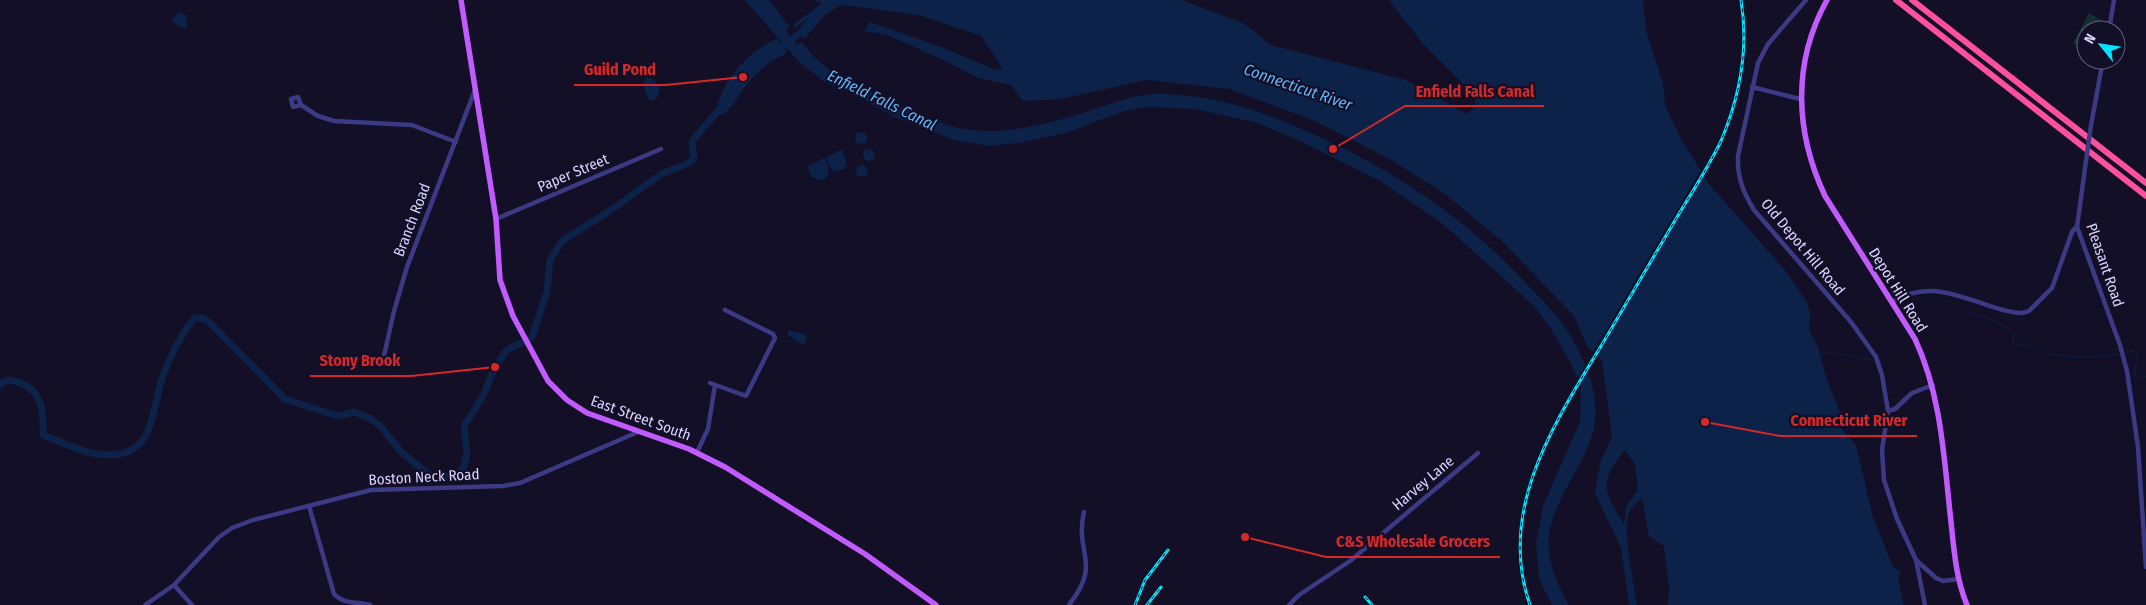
<svg xmlns="http://www.w3.org/2000/svg" width="2146" height="605" viewBox="0 0 2146 605" font-family="'Fira Sans Condensed',sans-serif">
<style>
.green{fill:#12302f}
.water{fill:#0c2248;fill-rule:evenodd}
.pier{fill:#130f26}
.lines{fill:none;stroke-linecap:round;stroke-linejoin:round}
.stream{stroke:#0c2248;stroke-width:1}
.river{stroke:#0c2248;stroke-width:7}
.minor{stroke:#3d3a85;stroke-width:4.5}
.major{stroke:#c25bff;stroke-width:5.5}
.highway{stroke:#ff4fa3;stroke-width:6}
.rail-casing{stroke:#00e5ff;stroke-width:3}
.rail{stroke:#130f26;stroke-width:1;stroke-dasharray:4;stroke-linecap:butt}
.minor-bridge{stroke:#3d3a85;stroke-width:4.5}
.labels{text-anchor:middle;dominant-baseline:central;stroke-width:4.5;stroke-linejoin:round;paint-order:stroke}
.street-label{font-size:15px;fill:#d9d4ff;stroke:#130f26}
.water-label{font-size:16px;font-style:italic;fill:#62b6ff;stroke:#130f26}
.leader{fill:none;stroke:#d62828;stroke-width:2}
.callout-dot{fill:#d62828;stroke:#130f26;stroke-width:2}
.callout-label{font-size:16px;text-anchor:middle;font-weight:bold;fill:#d62828;stroke:#130f26;stroke-width:4.5;stroke-linejoin:round;paint-order:stroke}
</style>
<rect width="100%" height="100%" fill="#130f26"/>
<path class="green" d="M2089 13 2107 23 2106 30H2086V52L2073 43Z"/>
<g class="water">
<path d="M745 0H769L790 27 786 30 797 45 802 42C822 71 851 83 883 97 907 109 932 122 959 128 1000 137 1046 124 1086 112 1110 104 1139 92 1165 94 1222 96 1271 114 1322 138 1401 175 1466 219 1526 283 1539 297 1554 311 1565 327 1582 353 1599 388 1595 420 1594 437 1585 454 1577 469 1546 524 1536 546 1569 605H1552L1539 579 1536 544 1543 506 1580 422 1581 386 1572 366 1551 329 1533 305 1443 224 1380 181 1296 139 1254 122 1195 109 1148 107 1124 111 1066 133 1019 143 989 146 954 140 895 117 855 95 825 82 801 64Z"/>
<path d="M812 0H1182L1245 24 1271 45 1406 80 1467 114 1474 108 1476 97 1423 44 1389 0H1643L1646 30 1663 84 1665 104 1670 116 1681 139 1709 184 1785 270 1807 302 1810 312 1809 330 1817 345 1828 383 1842 417V429L1856 445 1873 517 1893 567 1901 572 1898 579 1904 605H1668L1669 588 1664 546 1649 536 1642 498C1636 503 1630 508 1628 516 1624 538 1633 582 1637 605H1629L1621 548 1595 493 1600 463 1612 437 1602 361 1587 346 1574 316 1503 242 1444 193 1386 157 1313 120 1229 89 1147 80 1061 99 1023 101 1011 85 978 78 941 59 887 35 864 31 870 22 944 48 996 70 1002 68 981 36 919 15 841 5 826 14 804 39 797 31 808 18 795 28 793 25 822 3ZM1625 450 1635 464 1638 490 1627 505 1624 524C1602 489 1599 482 1625 450Z"/>
<path d="M180 12 186 15 187 27 185 29 172 22 173 18Z"/>
<path d="M778 38 779 41 784 45 783 47 786 48 785 50 788 51C782 58 772 59 765 66 760 71 753 77 748 83 741 91 732 110 721 115L716 111C723 79 749 51 778 38Z"/>
<path d="M647 77 654 80 660 88 657 98 653 101 649 99 643 85Z"/>
<circle cx="861" cy="138" r="6"/>
<circle cx="869" cy="155" r="6"/>
<path d="M842 149 847 165 842 170 835 171 831 168 825 158Z"/>
<path d="M824 158C828 166 832 172 825 179L818 180 812 177 807 167Z"/>
<circle cx="862" cy="171" r="6"/>
<path d="M788 330 804 334 807 337 805 343 801 344 788 335Z"/>
</g>
<g class="pier">
<path d="M1702 168 1705 172 1595 358 1592 354Z"/>
<path d="M1587 363 1589 369 1579 386 1576 381Z"/>
</g>
<g class="lines">
<g class="stream">
<path d="M1968 311 1981 317 1985 316 2006 327 2015 335 2013 340V345C2030 343 2036 351 2051 354 2073 358 2098 358 2121 354"/>
<path d="M2125 354 2131 351 2138 353 2134 374 2141 379 2146 376"/>
<path d="M1820 355C1838 349 1853 360 1870 359"/>
</g>
<g class="river">
<path d="M776 50 806 29"/>
<path d="M0 385 7 380C41 384 44 406 43 435 60 441 80 452 97 454 155 462 150 416 162 379 169 356 180 337 194 318H202L208 321 285 399 338 416 354 412 370 418 382 428 402 453 435 479 456 475 464 467 467 454 464 426 483 396 495 367 507 350 532 337 547 291 550 260 562 241 608 212 663 173 685 165 694 159 692 141 723 105"/>
</g>
<g class="minor">
<path d="M1806 0 1768 44 1758 63 1738 156C1737 177 1743 192 1754 210L1851 322 1876 357 1882 375 1888 411 1882 450 1884 480 1897 519 1916 560 1936 578 1943 581 1959 579"/>
<path d="M2109 30 2114 0"/>
<path d="M1752 87 1800 99"/>
<path d="M301 105 293 107 291 99 298 97 301 105 318 116 334 121 412 125 456 142"/>
<path d="M2091 125 2103 60"/>
<path d="M2086 161 2077 227 2120 345 2127 371 2138 447 2146 567"/>
<path d="M496 219 661 149"/>
<path d="M1892 302C1931 278 1963 299 2003 310 2012 312 2020 315 2029 311L2052 288 2072 232 2077 226"/>
<path d="M382 365 394 311 407 267 475 90"/>
<path d="M710 383 746 396 775 338 773 334 725 310"/>
<path d="M1888 411 1895 409 1912 393 1933 385"/>
<path d="M697 452 708 429 715 385"/>
<path d="M309 506 334 594C345 605 355 601 370 605"/>
<path d="M1916 560 1925 605"/>
<path d="M174 585 192 605"/>
<path d="M145 605 174 585 219 537 232 528 253 520 371 490 503 486 520 483 638 432"/>
<path d="M1069 605C1103 561 1074 554 1084 512"/>
<path d="M1289 605 1299 595 1350 561 1478 453"/>
</g>
<g class="major">
<path d="M461 0 496 219 500 280 513 316 548 381 567 400 587 413 689 449 725 467 865 554 936 605"/>
<path d="M1827 0C1792 63 1795 132 1825 196L1915 339C1942 397 1944 460 1951 522 1954 550 1956 579 1967 605"/>
</g>
<g class="highway">
<path d="M1896 0 2146 196"/>
<path d="M1912 0 2146 183"/>
</g>
<defs>
<g id="rail">
<path d="M1365 597 1372 605"/>
<path d="M1135 605 1145 580 1168 550"/>
<path d="M1147 605 1161 587"/>
<path d="M1530 605C1496 508 1556 421 1604 341 1628 300 1653 258 1677 217 1692 192 1708 168 1721 141 1740 96 1749 49 1741 0"/>
</g>
</defs>
<use href="#rail" class="rail-casing"/>
<use href="#rail" class="rail"/>
<path class="minor-bridge" d="M2086 161 2091 125"/>
</g>
<g class="labels">
<g class="street-label">
<text transform="translate(573 173) rotate(-23)">Paper Street</text>
<text transform="translate(412 220) rotate(-69)">Branch Road</text>
<text transform="translate(1803 247) rotate(50)">Old Depot Hill Road</text>
<text transform="translate(2105 265) rotate(71)">Pleasant Road</text>
<text transform="translate(1898 290) rotate(58)">Depot Hill Road</text>
<text transform="translate(641 418) rotate(20)">East Street South</text>
<text transform="translate(424 477) rotate(-3)">Boston Neck Road</text>
<text transform="translate(1423 483) rotate(-40)">Harvey Lane</text>
</g>
<g class="water-label">
<text transform="translate(1298 87) rotate(19)">Connecticut River</text>
<text transform="translate(882 100) rotate(26)">Enfield Falls Canal</text>
</g>
</g>
<path class="leader" d="M743 77L666 85H574M1333 149L1405 106H1544M495 367L411 376H310M1705 422L1780 436H1917M1245 537L1326 557H1500"/>
<g class="callout-dot">
<circle cx="743" cy="77" r="5"/>
<circle cx="1333" cy="149" r="5"/>
<circle cx="495" cy="367" r="5"/>
<circle cx="1705" cy="422" r="5"/>
<circle cx="1245" cy="537" r="5"/>
</g>
<g class="callout-label">
<text x="620" y="75">Guild Pond</text>
<text x="1475" y="97">Enfield Falls Canal</text>
<text x="360" y="366">Stony Brook</text>
<text x="1849" y="426">Connecticut River</text>
<text x="1413" y="547">C&amp;S Wholesale Grocers</text>
</g>
<g transform="translate(2101 45) rotate(300)"><circle r="24" fill="#130f26" stroke="#625e7d"/>
<path d="M0-4L9 19L0 12L-9 19Z" fill="#00e5ff"/>
<text y="-8" font-size="14" font-weight="bold" text-anchor="middle" fill="#d9d4ff">N</text>
</g>
</svg>
